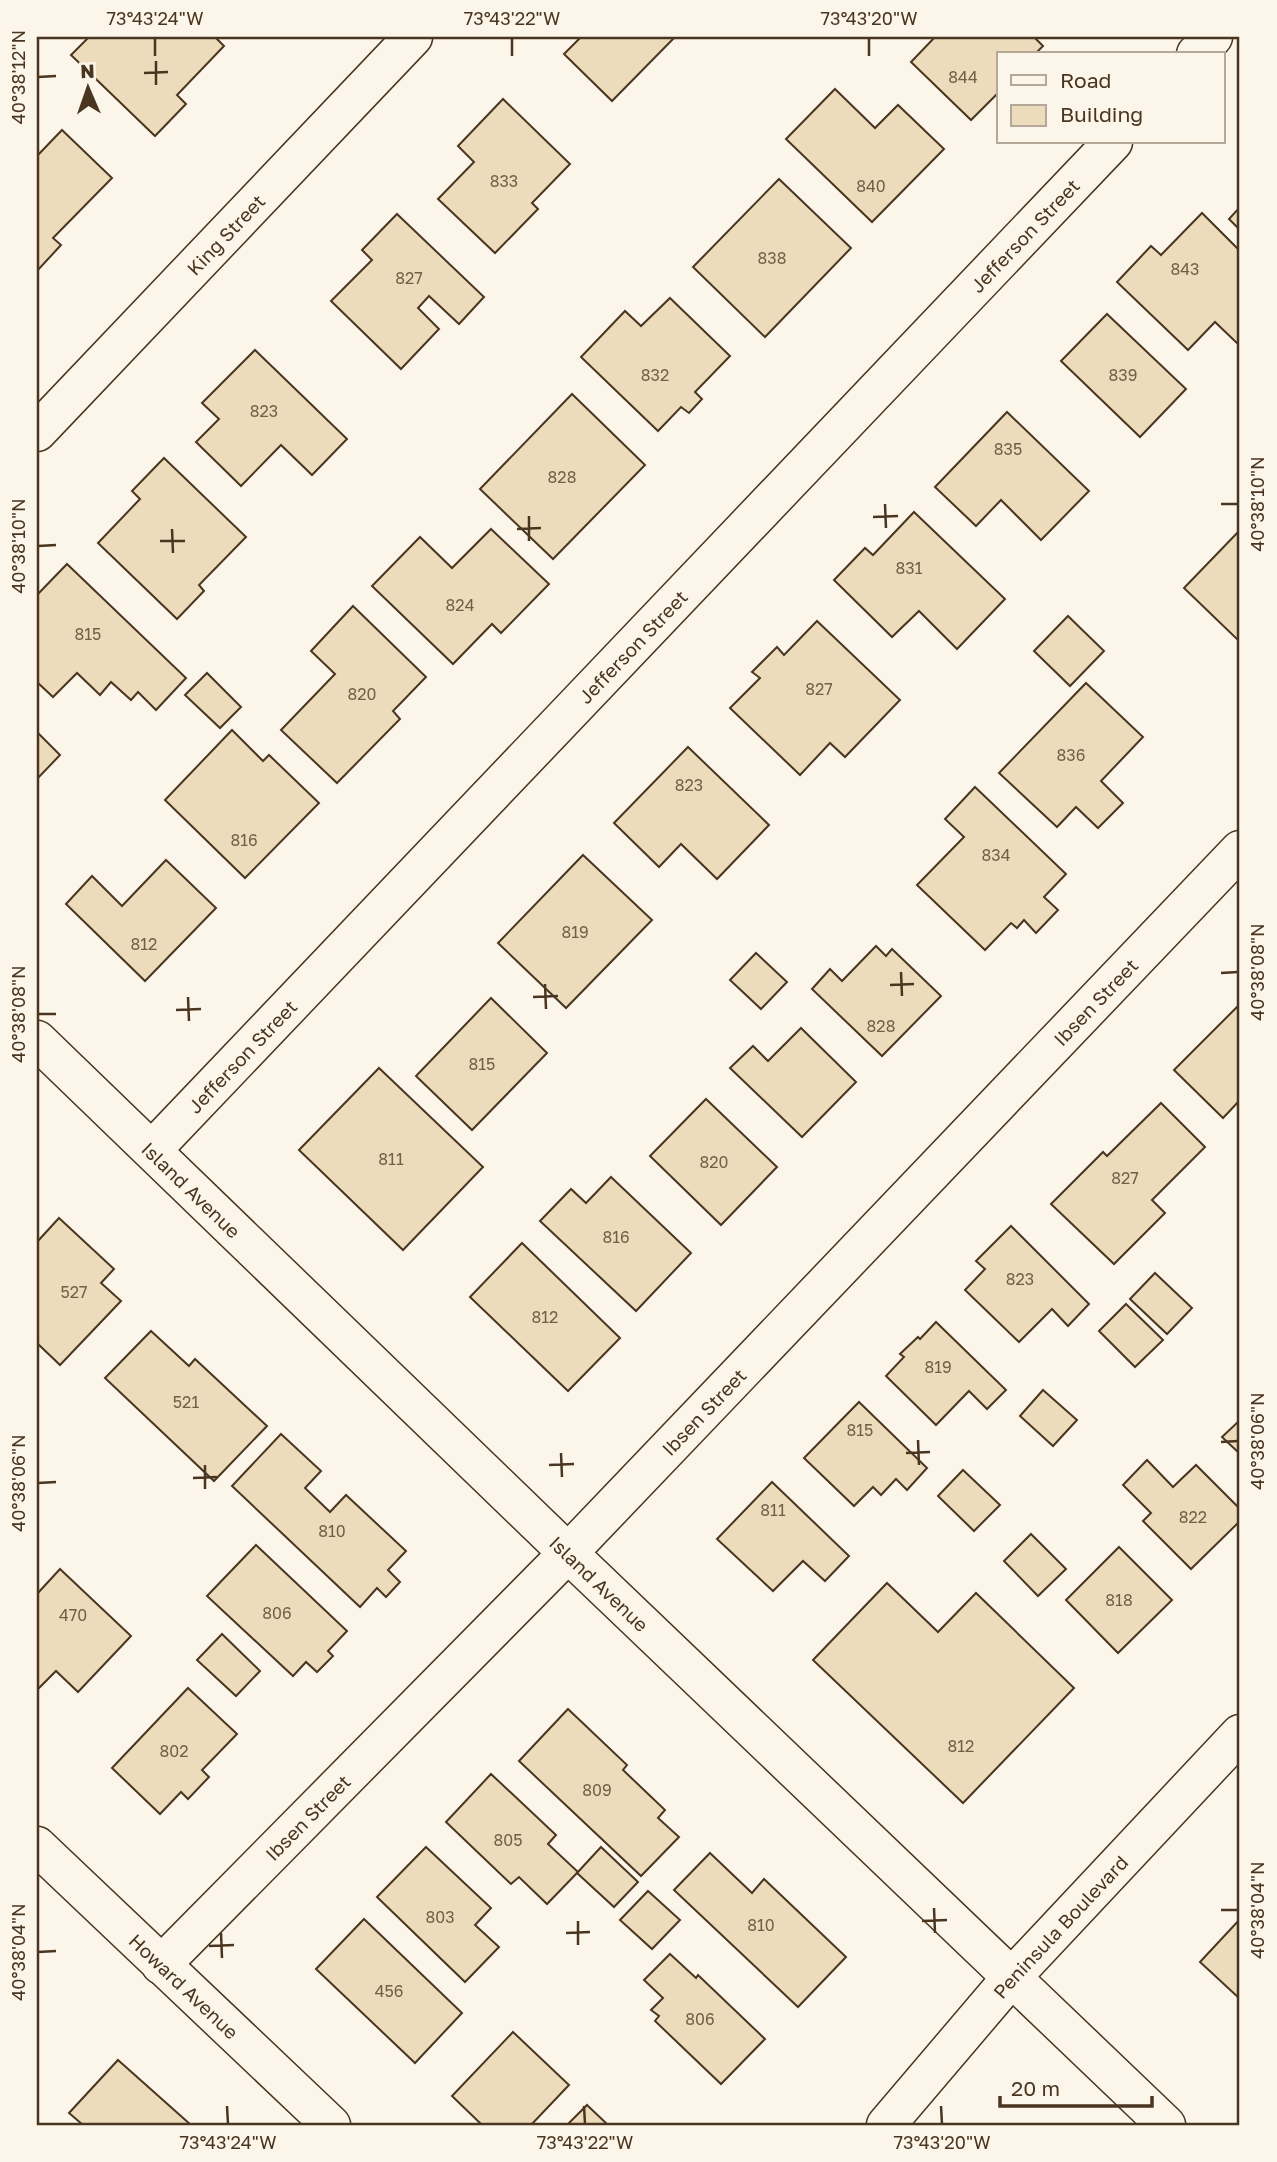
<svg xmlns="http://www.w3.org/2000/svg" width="1277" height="2162" viewBox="0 0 1277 2162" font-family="'Golos Text',sans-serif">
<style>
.building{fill:#ecdcbc;stroke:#4a3520;stroke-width:2}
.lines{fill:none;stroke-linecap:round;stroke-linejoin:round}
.minor-casing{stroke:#4a3520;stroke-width:41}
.major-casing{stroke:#4a3520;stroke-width:41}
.minor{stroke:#fbf6e9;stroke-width:38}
.major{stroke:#fbf6e9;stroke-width:38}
.ticks{fill:none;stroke:#4a3520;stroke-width:2.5}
.labels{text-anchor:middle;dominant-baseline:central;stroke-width:5;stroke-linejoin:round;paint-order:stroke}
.number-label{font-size:16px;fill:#725f47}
.street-label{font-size:19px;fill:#4a3520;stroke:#fbf6e9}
.neatline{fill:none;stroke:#4a3520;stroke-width:2.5}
.ticks-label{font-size:18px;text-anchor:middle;fill:#4a3520}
</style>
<rect width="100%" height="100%" fill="#fbf6e9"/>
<g class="building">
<path d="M89 37H215L224 46 177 95 186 104 155 136 71 55Z"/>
<path d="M581 37H675L612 101 564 54Z"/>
<path d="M935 37H1034L1043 46 1035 54H999V92L971 120 911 62Z"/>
<path d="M835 89 875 128 898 105 944 149 872 222 786 139Z"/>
<path d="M503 99 570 164 532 203 538 209 495 253 438 199 474 162 458 146Z"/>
<path d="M62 130 112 178 53 238 61 245 37 271V156Z"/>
<path d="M779 179 851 248 765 337 693 267Z"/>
<path d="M1240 207V230L1229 219Z"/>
<path d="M1202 213 1240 251V346L1215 322 1188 350 1117 282 1151 246 1161 255Z"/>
<path d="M397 214 484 297 459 324 429 296 418 308 439 329 401 369 331 301 372 260 362 250Z"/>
<path d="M670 298 730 356 695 392 702 399 689 413 681 407 658 431 581 357 625 311 641 326Z"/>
<path d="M1107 314 1186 389 1140 437 1061 361Z"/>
<path d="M255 350 347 439 312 475 281 445 241 486 196 442 219 419 202 403Z"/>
<path d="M572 394 645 465 553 559 480 489Z"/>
<path d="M1007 412 1089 491 1041 540 1001 500 976 526 935 487Z"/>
<path d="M164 458 246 537 199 585 204 591 177 619 98 543 140 499 132 491Z"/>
<path d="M914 512 1005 599 957 649 919 611 892 637 834 580 865 548 873 555Z"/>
<path d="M491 529 549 584 501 633 492 624 453 664 372 586 420 537 452 568Z"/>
<path d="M1240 530V642L1184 588Z"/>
<path d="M67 564 186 678 156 710 138 692 131 700 111 682 100 695 77 673 53 697 37 682V595Z"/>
<path d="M353 606 426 677 393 711 400 719 337 783 281 730 335 674 311 651Z"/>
<path d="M1068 616 1104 651 1070 686 1034 651Z"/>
<path d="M817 621 900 700 845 757 830 743 800 775 730 708 760 678 752 672 777 647 784 655Z"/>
<path d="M207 673 241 707 220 728 185 695Z"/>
<path d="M1086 683 1143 737 1101 781 1123 803 1098 828 1076 807 1057 827 999 773Z"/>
<path d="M232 730 263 761 269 755 319 803 245 878 165 800Z"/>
<path d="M37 732 60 755 37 779Z"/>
<path d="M688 747 769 825 717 879 681 844 659 867 614 823Z"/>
<path d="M975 787 1066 874 1044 897 1058 910 1036 933 1024 920 1017 928 1011 923 985 950 917 885 964 837 945 819Z"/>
<path d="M583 855 652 920 566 1008 498 943Z"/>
<path d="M166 860 216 908 145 981 66 904 92 876 122 906Z"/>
<path d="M876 946 886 956 892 949 941 996 882 1056 812 989 830 969 842 981Z"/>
<path d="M756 953 787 982 761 1009 730 980Z"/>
<path d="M491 998 547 1053 472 1130 416 1076Z"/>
<path d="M1240 1004V1100L1223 1118 1174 1070Z"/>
<path d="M801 1028 856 1082 802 1137 730 1068 753 1046 768 1061Z"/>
<path d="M379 1068 483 1167 403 1250 299 1150Z"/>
<path d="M706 1099 777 1167 721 1225 650 1156Z"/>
<path d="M1161 1103 1205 1147 1152 1200 1165 1213 1114 1264 1051 1204 1103 1152 1107 1156Z"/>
<path d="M611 1177 691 1253 636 1311 540 1221 571 1189 586 1203Z"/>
<path d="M59 1218 114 1269 101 1283 121 1301 60 1365 37 1343V1242Z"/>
<path d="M1011 1226 1089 1304 1068 1326 1052 1309 1019 1342 965 1290 985 1269 976 1261Z"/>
<path d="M522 1243 620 1338 568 1391 470 1297Z"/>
<path d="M1155 1273 1192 1308 1167 1334 1130 1299Z"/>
<path d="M1126 1304 1163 1340 1135 1367 1099 1331Z"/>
<path d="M936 1322 1006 1390 987 1409 969 1391 936 1425 886 1376 904 1357 900 1354 918 1337 920 1339Z"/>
<path d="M151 1331 189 1366 195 1359 267 1426 214 1481 105 1378Z"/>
<path d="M1043 1390 1077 1420 1053 1446 1020 1416Z"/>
<path d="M859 1402 927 1468 907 1490 896 1479 881 1495 873 1487 854 1506 804 1458Z"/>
<path d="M1240 1420V1454L1222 1437Z"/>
<path d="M281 1434 321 1471 305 1488 330 1512 346 1495 406 1551 388 1570 400 1582 386 1597 377 1588 360 1607 232 1486Z"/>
<path d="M1147 1460 1173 1487 1196 1465 1240 1509V1521L1191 1569 1143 1521 1151 1513 1123 1485Z"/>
<path d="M963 1470 1000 1505 974 1531 938 1496Z"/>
<path d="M772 1482 849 1556 825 1581 803 1561 773 1591 717 1539Z"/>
<path d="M1031 1534 1066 1569 1038 1596 1004 1561Z"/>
<path d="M256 1545 347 1631 328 1651 333 1656 317 1672 306 1662 293 1676 207 1596Z"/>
<path d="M1119 1547 1172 1600 1118 1653 1066 1600Z"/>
<path d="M60 1569 131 1636 78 1692 56 1671 37 1690V1594Z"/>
<path d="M887 1583 938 1632 976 1593 1074 1688 963 1803 813 1660Z"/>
<path d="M222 1634 260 1671 236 1696 197 1660Z"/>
<path d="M188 1688 237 1734 202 1770 209 1777 188 1799 181 1792 160 1814 112 1768Z"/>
<path d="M568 1709 627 1765 623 1770 665 1810 658 1818 679 1837 641 1876 519 1761Z"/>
<path d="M491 1774 556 1835 548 1844 578 1872 547 1904 519 1877 511 1884 446 1822Z"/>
<path d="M426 1847 491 1908 475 1925 499 1947 465 1982 377 1897Z"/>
<path d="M601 1847 638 1882 614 1907 577 1873Z"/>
<path d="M710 1853 752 1893 764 1879 846 1957 798 2007 674 1890Z"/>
<path d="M648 1891 680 1920 652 1949 620 1920Z"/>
<path d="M364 1919 462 2013 415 2063 316 1969Z"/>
<path d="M1240 1919V1999L1200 1962Z"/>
<path d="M670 1954 696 1978 698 1975 765 2039 721 2084 655 2021 659 2016 651 2010 663 1998 644 1980Z"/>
<path d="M513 2032 569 2085 531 2125H482L452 2096Z"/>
<path d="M118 2060 191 2125H83L69 2113Z"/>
<path d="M587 2105 608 2125H567Z"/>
</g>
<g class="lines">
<defs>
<g id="minor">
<path d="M1196 54 1213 37"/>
<path id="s1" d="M37 432 413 37"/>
<path id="s2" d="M37 1040 568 1553 1166 2125"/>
<path id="s3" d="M152 1150 1113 142"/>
<path id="s4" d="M37 1846 331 2125"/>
<path id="s5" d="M161 1965 568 1553 1240 850"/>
</g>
<g id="major">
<path id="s6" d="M886 2125 1011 1978 1240 1734"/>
</g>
</defs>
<use href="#minor" class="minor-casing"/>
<use href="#major" class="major-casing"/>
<use href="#minor" class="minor"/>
<use href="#major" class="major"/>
</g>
<path class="ticks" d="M155 38V56M512 38V56M869 38V56M156 61V85M144 73 168 72M38 77 56 76M885 504 886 528M1221 504H1238M529 516V541M873 517 898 516M172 529 173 553M517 529 541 528M160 541H185M38 546 56 545M901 972 902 996M1221 973 1238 972M545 984 546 1009M890 985 914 984M188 997 189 1021M533 997 558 996M176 1010 201 1009M38 1014H56M918 1440 919 1465M1221 1442 1238 1441M561 1453 562 1477M906 1453 930 1452M205 1465V1489M549 1465 574 1464M193 1478 217 1477M38 1483 56 1482M934 1908 935 1933M1221 1910H1238M578 1921V1945M922 1921 947 1920M221 1933 222 1958M566 1933 590 1932M209 1946 234 1945M38 1952 56 1951M227 2106 228 2124M584 2106 585 2124M941 2106 942 2124"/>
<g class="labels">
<g class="number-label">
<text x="963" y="77">844</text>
<text x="504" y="181">833</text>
<text x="871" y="186">840</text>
<text x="772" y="258">838</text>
<text x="1185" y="269">843</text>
<text x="409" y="278">827</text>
<text x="655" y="375">832</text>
<text x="1123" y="375">839</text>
<text x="264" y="411">823</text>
<text x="1008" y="449">835</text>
<text x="562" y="477">828</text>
<text x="909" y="568">831</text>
<text x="460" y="605">824</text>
<text x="88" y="634">815</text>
<text x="819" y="689">827</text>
<text x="362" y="694">820</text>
<text x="1071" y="755">836</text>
<text x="689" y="785">823</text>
<text x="244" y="840">816</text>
<text x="996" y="855">834</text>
<text x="575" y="932">819</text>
<text x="144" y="944">812</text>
<text x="881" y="1026">828</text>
<text x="482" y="1064">815</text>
<text x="391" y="1159">811</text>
<text x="714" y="1162">820</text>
<text x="1125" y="1178">827</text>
<text x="616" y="1237">816</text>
<text x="1020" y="1279">823</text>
<text x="74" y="1292">527</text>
<text x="545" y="1317">812</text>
<text x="938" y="1367">819</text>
<text x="186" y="1402">521</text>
<text x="860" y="1430">815</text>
<text x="773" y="1510">811</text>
<text x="1193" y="1517">822</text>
<text x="332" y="1531">810</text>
<text x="1119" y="1600">818</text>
<text x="277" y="1613">806</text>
<text x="73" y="1615">470</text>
<text x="961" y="1746">812</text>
<text x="174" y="1751">802</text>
<text x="597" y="1790">809</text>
<text x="508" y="1840">805</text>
<text x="440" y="1917">803</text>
<text x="761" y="1925">810</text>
<text x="389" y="1991">456</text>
<text x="700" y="2019">806</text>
</g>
<g class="street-label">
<text stroke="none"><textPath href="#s1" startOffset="273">King Street</textPath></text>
<text stroke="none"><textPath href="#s3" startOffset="1264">Jefferson Street</textPath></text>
<text stroke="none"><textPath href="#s3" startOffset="696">Jefferson Street</textPath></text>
<text stroke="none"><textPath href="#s5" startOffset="1342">Ibsen Street</textPath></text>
<text stroke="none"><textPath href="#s3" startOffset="130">Jefferson Street</textPath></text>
<text stroke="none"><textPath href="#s2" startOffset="215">Island Avenue</textPath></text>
<text stroke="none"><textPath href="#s5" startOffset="775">Ibsen Street</textPath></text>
<text stroke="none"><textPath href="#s2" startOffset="782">Island Avenue</textPath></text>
<text stroke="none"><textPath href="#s5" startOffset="208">Ibsen Street</textPath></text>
<text stroke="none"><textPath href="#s6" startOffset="264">Peninsula Boulevard</textPath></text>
<text stroke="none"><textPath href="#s4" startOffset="203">Howard Avenue</textPath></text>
</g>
</g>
<rect width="1277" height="2162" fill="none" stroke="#fbf6e9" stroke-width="77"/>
<rect x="997" y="52" width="228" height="91" fill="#fbf6e9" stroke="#b4a999" stroke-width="2"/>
<rect x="1011" y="75" width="35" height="10" fill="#fbf6e9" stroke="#b4a999" stroke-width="2"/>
<text x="1060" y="88" font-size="21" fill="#4a3520">Road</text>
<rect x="1011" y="105" width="35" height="21" fill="#ecdcbc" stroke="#b4a999" stroke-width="2"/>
<text x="1060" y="122" font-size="21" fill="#4a3520">Building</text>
<g transform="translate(88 88) rotate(358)" stroke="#fbf6e9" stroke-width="5" paint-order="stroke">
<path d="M0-5L12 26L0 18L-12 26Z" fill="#4a3520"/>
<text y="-10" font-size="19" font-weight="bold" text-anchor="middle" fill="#4a3520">N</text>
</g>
<path d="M1000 2096v10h152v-10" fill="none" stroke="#4a3520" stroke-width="3.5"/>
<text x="1011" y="2096" font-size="21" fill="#4a3520" stroke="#fbf6e9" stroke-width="5" paint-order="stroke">20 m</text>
<rect x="38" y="38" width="1200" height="2086" class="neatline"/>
<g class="ticks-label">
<text x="155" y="25">73°43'24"W</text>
<text x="512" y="25">73°43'22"W</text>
<text x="869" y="25">73°43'20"W</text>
<text transform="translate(19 77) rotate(-90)" y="6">40°38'12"N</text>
<text transform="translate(1258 504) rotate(-90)" y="6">40°38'10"N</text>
<text transform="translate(19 546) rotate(-90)" y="6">40°38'10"N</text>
<text transform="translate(1258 972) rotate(-90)" y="6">40°38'08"N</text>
<text transform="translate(19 1014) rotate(-90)" y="6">40°38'08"N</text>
<text transform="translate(1258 1441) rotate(-90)" y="6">40°38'06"N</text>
<text transform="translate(19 1483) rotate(-90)" y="6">40°38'06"N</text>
<text transform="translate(1258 1910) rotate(-90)" y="6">40°38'04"N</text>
<text transform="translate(19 1952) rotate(-90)" y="6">40°38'04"N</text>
<text x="228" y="2149">73°43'24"W</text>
<text x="585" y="2149">73°43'22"W</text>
<text x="942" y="2149">73°43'20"W</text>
</g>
</svg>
